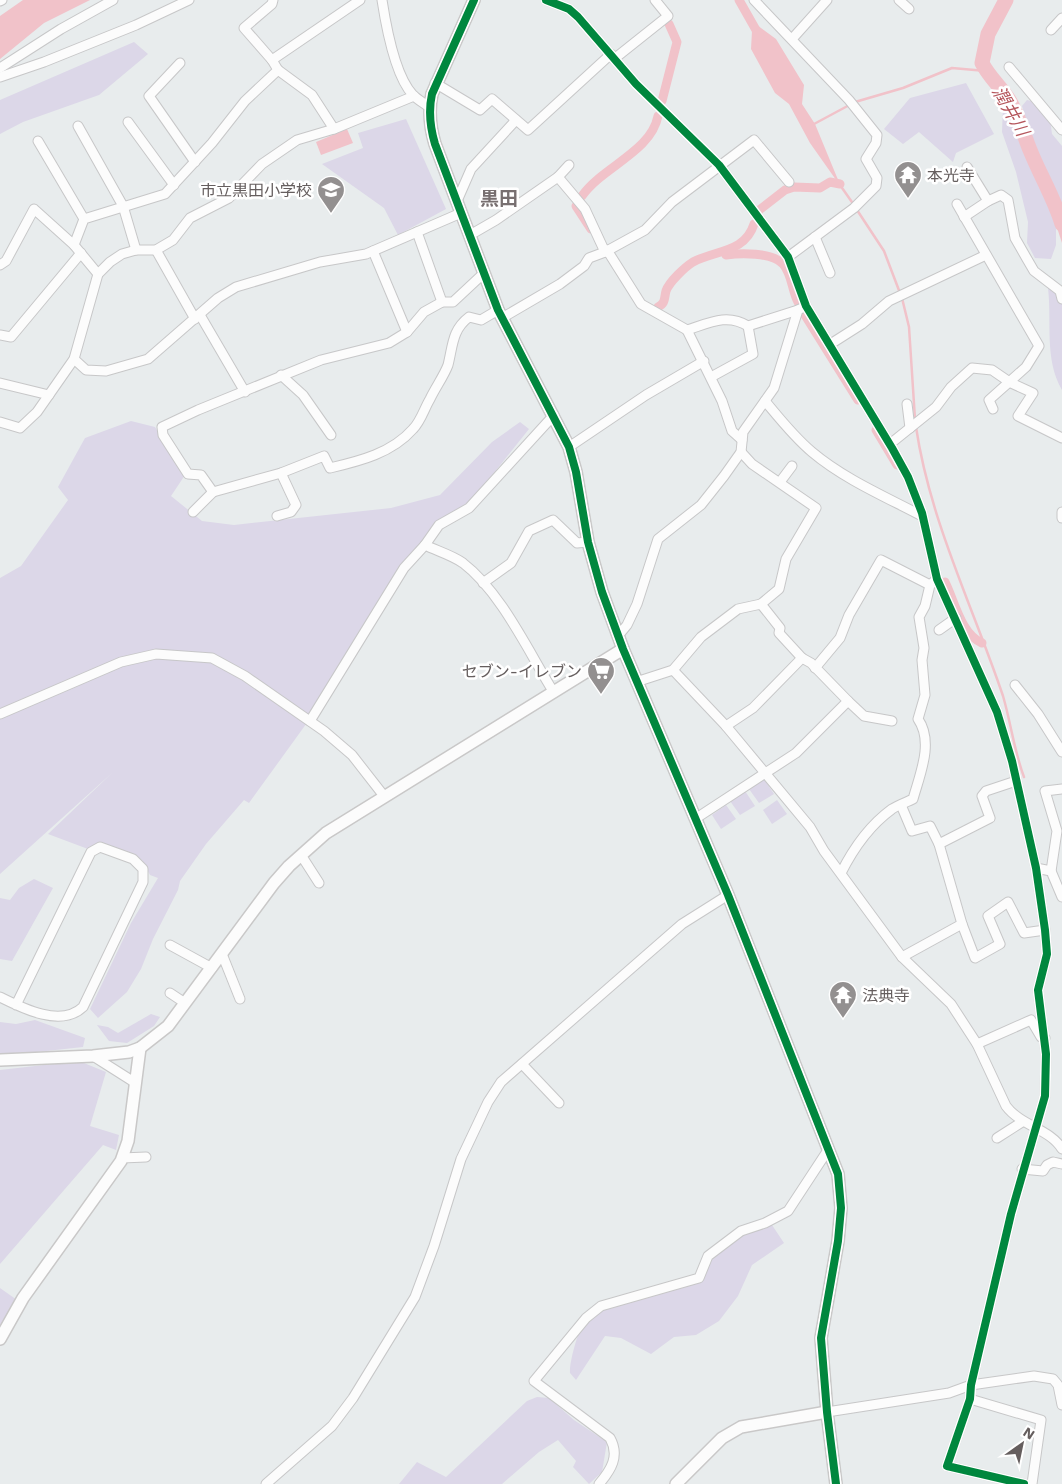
<svg xmlns="http://www.w3.org/2000/svg" width="1062" height="1484" viewBox="0 0 1062 1484" font-family="'Work Sans','Noto Sans JP',sans-serif">
<style>
.green{fill:#dcd7e8}
.water{fill:#f1c2c9}
.lines{fill:none;stroke-linecap:round;stroke-linejoin:round}
.stream{stroke:#f1c2c9;stroke-width:2.5}
.canal{stroke:#f1c2c9;stroke-width:9}
.river{stroke:#f1c2c9;stroke-width:15}
.street-casing{stroke:#c7c7c8;stroke-width:11}
.secondary-casing{stroke:#c9c8c8;stroke-width:14}
.street{stroke:#fcfcfc;stroke-width:9}
.secondary{stroke:#fcfcfc;stroke-width:11}
.cycleway-casing{stroke:#fff;stroke-width:11}
.cycleway{stroke:#00873e;stroke-width:8}
.labels{text-anchor:middle;dominant-baseline:central;stroke-width:5;stroke-linejoin:round;paint-order:stroke}
.poi-label{font-size:16px;fill:#655e5e;stroke:#fff;text-anchor:start}
.water-label{font-size:18px;font-style:italic;fill:#b5565c;stroke:#fff}
.quarter-label{font-size:19px;font-weight:bold;fill:#776f70;stroke:#fff}
</style>
<rect width="100%" height="100%" fill="#e8eced"/>
<g class="green">
<path d="M134 42 148 54 99 95 23 122 0 134V100Z"/>
<path d="M966 83 994 134 956 153 953 162 919 132 903 144 884 129 910 98Z"/>
<path d="M1027 100 1039 103 1049 112 1052 134 1062 146V207L1038 158 1022 106Z"/>
<path d="M1003 106 1015 115 1014 123 1034 158 1056 222V245L1051 259 1035 258 1027 243 1028 222 1016 172 1002 132Z"/>
<path d="M406 119 446 209 398 235 384 208 322 164 363 148 358 133Z"/>
<path d="M1059 287 1062 297V390C1044 359 1052 322 1048 288Z"/>
<path d="M131 421 155 427 185 475 171 496 202 521 234 525 391 508 440 495 492 442 520 422 529 429 474 498 427 534 322 702 249 803 244 800 206 844 180 881 178 890 153 939 141 969 127 992 98 1018 90 1009 131 923 158 878 150 875 142 860 95 847 88 849 48 834 112 773 0 874V578L21 566 68 500 58 487 85 438Z"/>
<path d="M764 779 774 794 759 803 749 789Z"/>
<path d="M745 791 755 806 740 815 730 801Z"/>
<path d="M777 800 787 814 772 824 763 810Z"/>
<path d="M726 805 736 819 721 829 712 815Z"/>
<path d="M34 879 53 888 12 961 0 959V898L10 900 19 888Z"/>
<path d="M151 1014 160 1017 154 1026 127 1043 109 1041 97 1025 108 1027 118 1033Z"/>
<path d="M35 1020 85 1038 83 1047 0 1056V1022L16 1024Z"/>
<path d="M79 1061 106 1072 90 1126 119 1135 116 1150 103 1145 0 1264V1070Z"/>
<path d="M768 1219 784 1243 752 1265 738 1296 719 1321 696 1335 674 1337 651 1354 621 1338 605 1336 576 1380 570 1373C569 1362 579 1327 586 1318 597 1303 677 1284 698 1278L708 1256Z"/>
<path d="M0 1288 17 1300 0 1330Z"/>
<path d="M537 1397 549 1398 574 1420 607 1442 602 1472 589 1484 573 1467 576 1461 558 1440 539 1452 502 1484H399L417 1462 446 1477 527 1401Z"/>
</g>
<g class="water">
<path d="M23 0H90L44 23 0 59V16Z"/>
<path d="M757 25 776 39 804 85 802 104 815 124 841 187 810 143 789 104 775 93 751 49 752 31Z"/>
<path d="M347 129 353 143 321 155 316 142Z"/>
<path d="M1047 197H1054L1062 212V243Z"/>
</g>
<g class="lines">
<g class="stream">
<path d="M814 124 855 102 903 88 952 68 986 71"/>
<path d="M840 185 854 205"/>
<path d="M857 210 884 251 900 293"/>
<path d="M902 298 909 327 915 419"/>
<path d="M916 427C930 521 973 607 1003 696 1011 723 1014 751 1024 777"/>
</g>
<g class="canal">
<path d="M739 0 760 37"/>
<path d="M662 101 677 42 669 24"/>
<path d="M582 196C602 167 651 152 658 116"/>
<path d="M576 206 591 229"/>
<path d="M758 211 785 190 794 187 820 188 830 182 840 184"/>
<path d="M726 255C740 253 772 252 783 264 792 274 792 291 798 302"/>
<path d="M658 307C666 303 664 298 666 291 669 282 685 267 693 262 715 250 745 253 754 224"/>
<path d="M805 315 858 400"/>
<path d="M876 430 897 465"/>
<path d="M945 582C955 602 961 634 982 643"/>
</g>
<path class="river" d="M1006 0 988 34 982 63C989 77 1001 87 1009 100 1019 116 1023 133 1030 150 1040 175 1054 198 1062 224"/>
<defs>
<g id="street">
<path d="M382 0C386 26 395 76 413 95 418 100 424 103 429 107"/>
<path d="M546 0 569 9 578 17 636 84 719 165 788 257 806 306 892 448 908 477 922 513 937 579 997 712 1012 761 1036 868 1045 930 1047 954 1038 990 1046 1054 1045 1096 1011 1214 971 1385 970 1399 947 1466 1024 1484"/>
<path d="M754 0 849 100 877 135 876 143 866 159 877 178 876 186 854 208 788 257"/>
<path d="M899 0 909 9"/>
<path d="M0 1 2 0"/>
<path d="M1051 30 1062 18"/>
<path d="M792 39 827 0"/>
<path d="M614 59 668 16 655 0"/>
<path d="M272 60 244 28 272 4 273 0"/>
<path d="M180 63 149 96 195 162"/>
<path d="M1009 67 1062 130"/>
<path d="M0 68 61 29 113 0"/>
<path d="M278 70 312 95 334 129"/>
<path d="M0 77 44 62 136 25 189 0"/>
<path d="M435 83 480 110 492 99 528 130 611 54"/>
<path d="M128 122 174 185"/>
<path d="M78 126 123 206 136 250"/>
<path d="M38 141 84 219"/>
<path d="M558 177 569 165"/>
<path d="M457 201 471 169 516 120"/>
<path d="M988 201 1001 195 1008 200 1015 238 1027 259 1034 271 1060 291 1062 299"/>
<path d="M957 204 1039 346 1026 367 989 400 993 409"/>
<path d="M964 217 988 201 967 167"/>
<path d="M417 232 442 302"/>
<path d="M470 235 496 220 558 177 585 209 605 252"/>
<path d="M815 237 830 273"/>
<path d="M74 245 84 219 165 194 212 143 245 101 278 70 272 60 360 0"/>
<path d="M156 250 195 319"/>
<path d="M607 250 641 304 687 330C709 323 727 313 748 326L798 310"/>
<path d="M373 251 407 332"/>
<path d="M0 265 6 261 34 209 74 245 98 274"/>
<path d="M200 315 245 392"/>
<path d="M502 318 560 284 584 266 589 258 605 252 645 230 672 202 754 140 789 182"/>
<path d="M687 330 722 401 732 431 742 440"/>
<path d="M0 335 11 337 81 253"/>
<path d="M829 345 862 324 889 301 986 255"/>
<path d="M74 359 86 370 106 371 148 359 218 298 236 287 320 262 366 254 461 213"/>
<path d="M281 375 303 395 331 435"/>
<path d="M711 377 753 354 748 326"/>
<path d="M0 383 49 395"/>
<path d="M765 401C780 419 794 437 812 452 844 479 886 497 922 516"/>
<path d="M907 404 910 428"/>
<path d="M0 422 20 428 37 412 74 359 98 274 110 262 122 254 136 250H156L173 240 190 218 229 198 262 164 297 140 334 129 414 96"/>
<path d="M890 444 936 407 951 387 972 368 992 370 1011 383 1033 393 1018 416 1062 438"/>
<path d="M569 447 646 395 704 361"/>
<path d="M741 452 752 464 816 508 786 559 779 589 761 604"/>
<path d="M780 482 792 466"/>
<path d="M213 492 281 473 324 456 330 468C360 461 392 453 413 429 421 421 424 409 430 399 435 388 444 376 448 365 453 345 452 330 469 317L481 320 498 310"/>
<path d="M193 512 213 492 201 475 188 474 163 435 162 427 198 410 321 360 389 343 407 332 424 312 442 302H453L483 274"/>
<path d="M1062 512V518"/>
<path d="M277 516 291 512 296 505 281 473"/>
<path d="M425 545 439 525 469 508 554 415"/>
<path d="M483 583 511 563 529 531 553 520 577 543 588 542"/>
<path d="M939 630 956 618"/>
<path d="M618 636 627 625 637 604 658 539 701 505 724 476 741 452 743 432 774 388 798 310 806 306"/>
<path d="M815 668 840 638 849 615 881 560 930 585"/>
<path d="M673 670 726 726 810 827 824 851 902 957 951 1004 977 1044 1006 1106C1021 1126 1050 1129 1062 1149"/>
<path d="M636 682 673 670 701 637 738 609 761 604 780 628 779 633 802 658"/>
<path d="M1015 685 1038 714 1062 752"/>
<path d="M848 701 864 716 892 721"/>
<path d="M0 714 121 662 156 654 212 658 245 676 324 731 352 755 384 796"/>
<path d="M310 721 404 568 425 545C437 551 452 555 463 563 501 592 528 651 553 691"/>
<path d="M901 805 912 831 930 826 939 844 990 818 982 796 986 791 1016 781"/>
<path d="M695 819 796 753 848 701 811 663 802 658 753 708 726 726"/>
<path d="M301 855 319 883"/>
<path d="M1036 868 1051 871 1062 897"/>
<path d="M1051 871 1057 831 1045 791 1062 789"/>
<path d="M841 873C853 849 870 825 892 809 898 805 907 802 913 799 920 774 934 742 918 719L925 695 922 660 924 648 919 617 925 606 930 585 937 579"/>
<path d="M962 924 975 958 1000 944 988 916 1008 902 1024 933 1045 930"/>
<path d="M170 945 212 968"/>
<path d="M222 954 240 999"/>
<path d="M902 957 962 924 939 844"/>
<path d="M170 993 185 1003"/>
<path d="M0 997C22 1008 61 1028 83 1007L143 882V869L133 859 100 847 91 852 16 1005"/>
<path d="M977 1044 1031 1020 1041 1037 1045 1038"/>
<path d="M93 1056 134 1082"/>
<path d="M522 1064 559 1103"/>
<path d="M997 1138 1022 1122"/>
<path d="M122 1158 146 1157"/>
<path d="M1022 1169 1043 1171 1047 1165 1053 1162 1062 1164"/>
<path d="M970 1399 1041 1420 1032 1484"/>
<path d="M827 1412 949 1393 971 1385 1034 1376 1053 1379 1058 1385 1062 1405"/>
<path d="M266 1484 332 1426 353 1398 415 1297 434 1246 461 1159 488 1102 501 1082 682 924 728 895"/>
<path d="M599 1484C611 1470 620 1456 610 1438L534 1381 586 1318 601 1306 699 1278 708 1256 741 1231 765 1223 788 1211 828 1150"/>
</g>
<g id="secondary">
<path d="M474 0 432 94C428 112 430 127 435 144L498 310 569 447 576 472 588 542 602 592 623 649 728 895 838 1174 841 1208 838 1241 821 1338 827 1412 836 1484"/>
<path d="M0 1060 93 1056 129 1052 140 1048 168 1026 274 883 289 866 326 833 623 649"/>
<path d="M0 1339 23 1298 121 1161 128 1141 140 1048"/>
<path d="M676 1484 722 1438 741 1427 827 1412"/>
</g>
</defs>
<use href="#street" class="street-casing"/>
<use href="#secondary" class="secondary-casing"/>
<use href="#street" class="street"/>
<use href="#secondary" class="secondary"/>
<defs>
<g id="cycleway">
<path d="M474 0 432 94C428 112 430 127 435 144L498 310 569 447 576 472 588 542 602 592 623 649 728 895 838 1174 841 1208 838 1241 821 1338 827 1412 836 1484"/>
<path d="M546 0 569 9 578 17 636 84 719 165 788 257 806 306 892 448 908 477 922 513 937 579 997 712 1012 761 1036 868 1045 930 1047 954 1038 990 1046 1054 1045 1096 1011 1214 971 1385 970 1399 947 1466 1024 1484"/>
</g>
</defs>
<use href="#cycleway" class="cycleway-casing"/>
<use href="#cycleway" class="cycleway"/>
</g>
<defs>
<symbol id="temple-pin" viewBox="-11 -11 22 30"><path d="M0 17L-7.5 6A9.5 9.5 0 1 1 7.5 6Z" fill="#939090" stroke="#fff"/><path d="M0-6L5-2H3V0L6.5 2.5H4V6H1.5V3h-3V6H-4V2.5H-6.5L-3 0V-2H-5Z" fill="#fff"/></symbol>
<symbol id="school-pin" viewBox="-11 -11 22 30"><path d="M0 17L-7.5 6A9.5 9.5 0 1 1 7.5 6Z" fill="#939090" stroke="#fff"/><path d="M0-5L7-2L0 1L-7-2ZM-4 1L0 2.5L4 1V4Q0 6-4 4Z" fill="#fff"/></symbol>
<symbol id="supermarket-pin" viewBox="-11 -11 22 30"><path d="M0 17L-7.5 6A9.5 9.5 0 1 1 7.5 6Z" fill="#939090" stroke="#fff"/><path d="M-6-5.5h2.5l.6 2H6L4.5 2H-2.5L-4.4-4H-6ZM-1.5 3.2a1.3 1.3 0 1 0 .1 0ZM3 3.2a1.3 1.3 0 1 0 .1 0Z" fill="#fff"/></symbol>
</defs>
<g fill-rule="evenodd">
<use href="#temple-pin" x="892" y="159" width="32" height="43"/>
<use href="#school-pin" x="315" y="174" width="32" height="43"/>
<use href="#supermarket-pin" x="585" y="655" width="32" height="43"/>
<use href="#temple-pin" x="827" y="979" width="32" height="43"/>
</g>
<g class="labels">
<g class="poi-label">
<text x="927" y="175">本光寺</text>
<text x="312" y="190" text-anchor="end">市立黒田小学校</text>
<text x="582" y="671" text-anchor="end">セブン-イレブン</text>
<text x="862" y="995">法典寺</text>
</g>
<g class="water-label">
<text transform="translate(1011 111) rotate(60)">潤井川</text>
</g>
<g class="quarter-label">
<text x="499" y="198">黒田</text>
</g>
</g>
<g transform="translate(1022 1444) rotate(33)" stroke="#ffffff" stroke-width="4" paint-order="stroke">
<path d="M0-4L9 19L0 12L-9 19Z" fill="#655e5e"/>
<text y="-8" font-size="14" font-weight="bold" text-anchor="middle" fill="#655e5e">N</text>
</g>
</svg>
